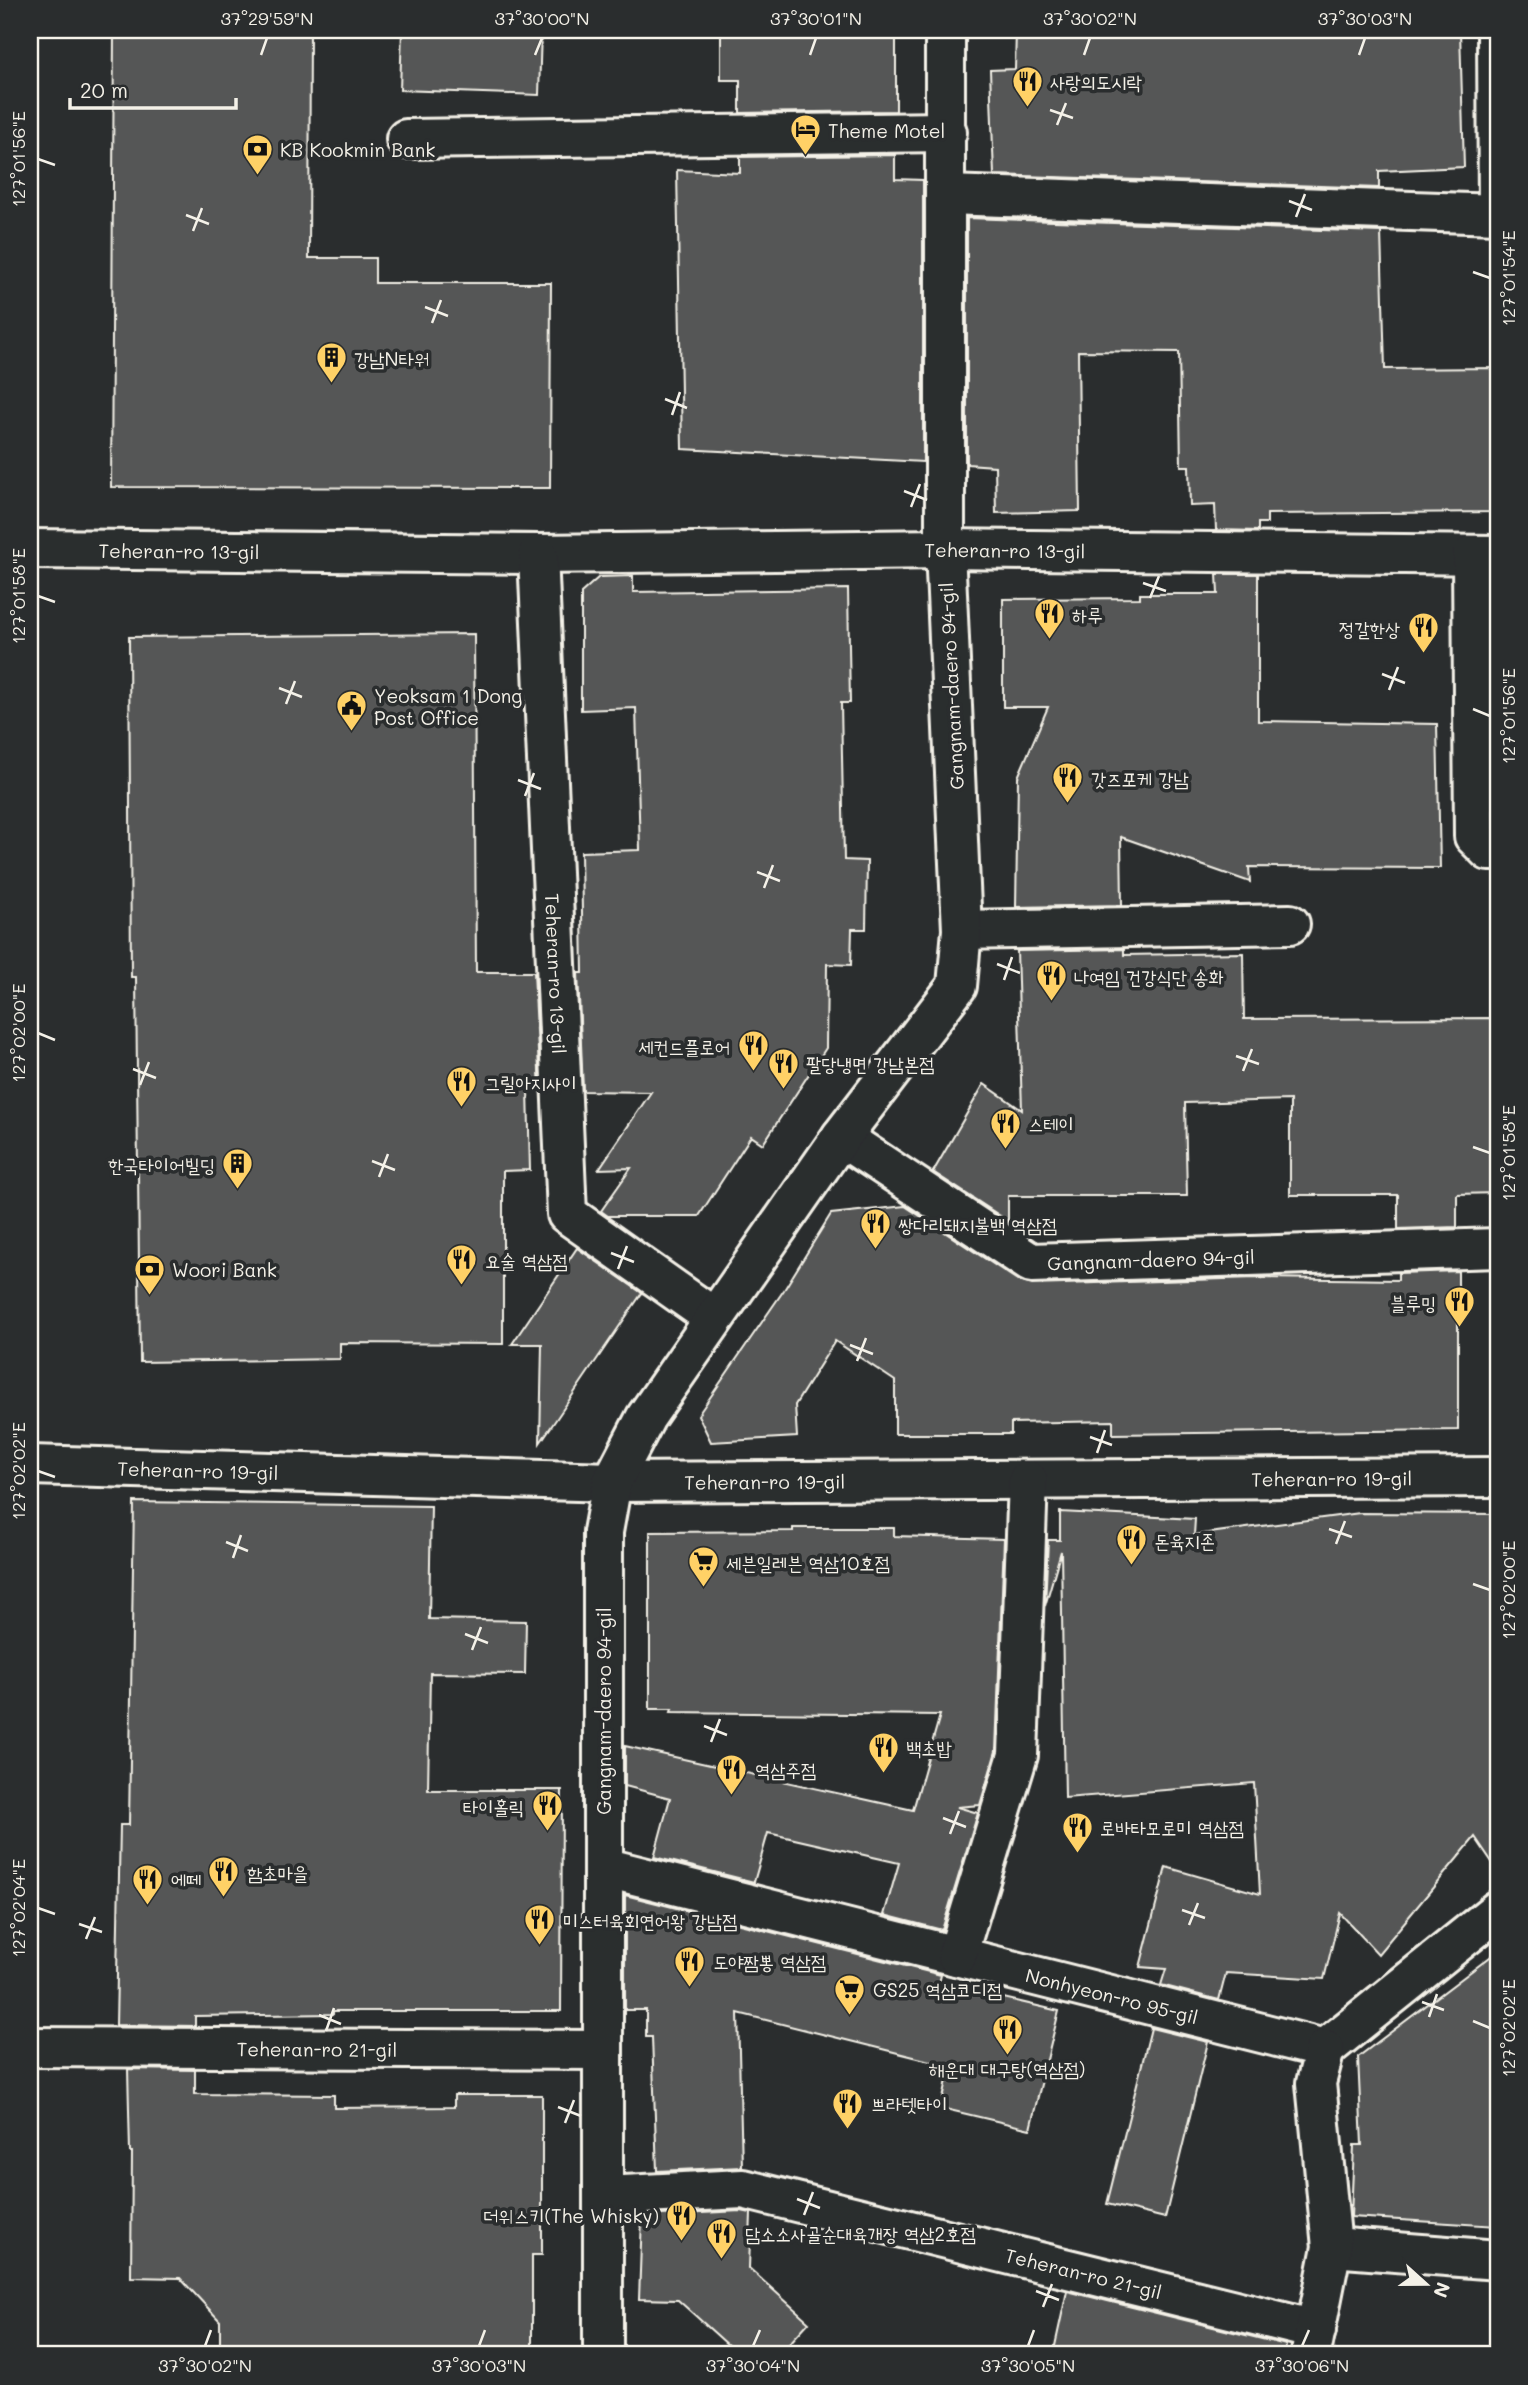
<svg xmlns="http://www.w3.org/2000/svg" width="1528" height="2385" viewBox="0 0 1528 2385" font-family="Mali,'Poor Story',sans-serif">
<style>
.building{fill:#555756;stroke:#f4f1e8;stroke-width:2}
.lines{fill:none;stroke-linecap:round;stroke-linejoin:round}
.minor-casing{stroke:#f4f1e8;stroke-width:44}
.minor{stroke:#2a2d2e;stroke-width:38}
.ticks{fill:none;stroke:#f4f1e8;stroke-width:2.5}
.labels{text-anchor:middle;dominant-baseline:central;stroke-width:7;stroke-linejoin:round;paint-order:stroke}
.poi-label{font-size:19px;fill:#f4f1e8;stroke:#2a2d2e;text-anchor:start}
.street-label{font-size:19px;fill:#f4f1e8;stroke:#2a2d2e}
.neatline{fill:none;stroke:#f4f1e8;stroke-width:2.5}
.ticks-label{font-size:18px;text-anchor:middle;fill:#f4f1e8}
</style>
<rect width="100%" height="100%" fill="#2a2d2e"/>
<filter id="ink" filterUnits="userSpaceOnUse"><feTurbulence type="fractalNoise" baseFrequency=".0143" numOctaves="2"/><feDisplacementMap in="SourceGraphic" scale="14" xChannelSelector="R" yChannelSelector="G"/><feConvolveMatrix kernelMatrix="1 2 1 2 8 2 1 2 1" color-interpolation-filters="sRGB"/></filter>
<g filter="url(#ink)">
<g class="building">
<path d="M114 30H310L309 258H375V283H551L550 488 111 487Z"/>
<path d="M402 30H541L539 95 400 90Z"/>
<path d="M721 30H896V111L740 113V80H721Z"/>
<path d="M1016 30H1460L1464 167 1379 171V188L994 175 990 70 1015 69Z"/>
<path d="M895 155V179L923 180V462L682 449 677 170 740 173V157Z"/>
<path d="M967 218 1381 232 1385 369 1498 368V512L1267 514V523H1258V531L1216 530 1215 505 1190 506 1189 466H1181L1179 352 1078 351 1080 511 996 513 995 466 967 464Z"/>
<path d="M1217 574H1258V721L1437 724 1440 868 1249 867 1250 882 1121 837 1122 905 1016 907 1018 777 1048 707H1003V599L1140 598V594H1218Z"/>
<path d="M633 576V592L848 589 850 703H841L844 860 867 861 866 929H852L851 965 827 964 826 1048 763 1144 751 1136 699 1216H608L601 1211 631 1168 599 1169 651 1092 583 1091 578 973H583L581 852 640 850 636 708 581 710V593L599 577Z"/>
<path d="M474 634 476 972H534L540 1090 528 1089 530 1170 503 1171V1344L340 1343V1359L140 1362 136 977H131L129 637Z"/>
<path d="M1124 949V955L1243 953 1244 1019 1498 1018V1193L1457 1194V1227L1398 1229V1195H1290V1100L1185 1103 1187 1196H1008V1221L933 1172 984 1084 1022 1110 1017 951Z"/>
<path d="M905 1206 1019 1281 1032 1285 1256 1278 1398 1280V1273L1458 1271V1430L1113 1434V1421L1011 1423V1434H895V1381L835 1341 795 1405 797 1437 711 1442 698 1415 784 1290 831 1214Z"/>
<path d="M577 1248 642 1293 540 1443 542 1344H512Z"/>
<path d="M134 1502 431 1506 429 1619 526 1621 525 1674 430 1673 428 1790H562L561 2011H333V2014L195 2016V2026L116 2025 120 1825H129Z"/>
<path d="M1060 1512 1195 1519 1194 1535 1360 1513 1498 1514V1871L1475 1837 1378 1954 1340 1913 1324 1979 1226 1973 1219 2000 1161 1985 1166 1969 1140 1967 1166 1867 1260 1894 1254 1783 1065 1798 1061 1551 1045 1606 1048 1540H1060Z"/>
<path d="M793 1528H894V1536L1004 1539 996 1751 980 1805 957 1807 978 1813 942 1930 884 1915 899 1863 768 1833 754 1882 654 1857 670 1798 625 1786V1746L913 1810 940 1715 671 1712 672 1709H650V1532L793 1531Z"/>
<path d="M625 1895 941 1975 939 1983 1059 2011 1030 2129 941 2108 950 2066 738 2013 742 2167 657 2171 652 2037H646V2010H625Z"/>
<path d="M1498 1951V2226L1351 2217 1354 2145H1362L1358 2057Z"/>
<path d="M1151 2028 1208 2042 1165 2218 1107 2204Z"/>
<path d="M128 2069 195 2070V2094L334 2095V2108L454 2107V2095H542V2255H532V2355H220V2321L180 2278 131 2277 132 2152H130Z"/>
<path d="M741 2211 751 2213 749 2268 809 2322 779 2355H739L678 2300 639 2299 642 2216Z"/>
<path d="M1067 2291 1286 2345 1285 2355H1053Z"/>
</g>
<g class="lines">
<defs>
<g id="minor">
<path d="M406 139 947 132"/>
<path d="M947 195 1498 214 1497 30"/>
<path id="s1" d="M30 549 538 554 945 549 1498 555"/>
<path id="s2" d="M538 554 567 1214 713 1317"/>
<path d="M1472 555 1474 836 1489 851H1498"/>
<path d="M962 930 1290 924"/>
<path id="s3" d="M841 1137 1031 1263 1498 1248"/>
<path id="s4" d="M30 1465 612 1482 1498 1477"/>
<path id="s5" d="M603 1867 1325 2049"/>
<path d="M957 1956 1018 1755 1028 1480"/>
<path id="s6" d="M30 2047 603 2050"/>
<path d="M1325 2049 1498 1910"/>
<path id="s7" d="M604 2196 743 2189 1316 2330"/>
<path d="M1332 2247 1498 2260"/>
<path d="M1311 2353 1332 2247 1316 2083 1325 2049"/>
<path d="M603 2355V1532L612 1482 646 1417 841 1137 957 986 962 930 945 549V30"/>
</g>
</defs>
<use href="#minor" class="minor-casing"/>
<use href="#minor" class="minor"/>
</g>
</g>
<path class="ticks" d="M261 55 267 38M535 55 542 38M810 55 816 38M1084 55 1090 38M1359 55 1365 38M1050 110 1073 118M1057 125 1066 103M38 159 55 165M1289 201 1312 210M186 215 209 224M1296 217 1305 194M193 231 202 208M1473 272 1490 278M425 307 448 316M432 323 441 300M665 399 687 408M672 415 680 392M904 491 927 500M911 507 920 484M1143 583 1166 591M38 596 55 602M1150 598 1159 576M1382 674 1405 683M279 688 302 697M1389 690 1398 667M286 704 295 681M1473 709 1490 716M518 780 541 789M525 796 534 773M757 872 780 881M764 888 773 865M997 964 1020 973M1004 980 1012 957M38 1033 55 1040M1236 1056 1259 1064M133 1069 156 1078M1243 1071 1252 1049M140 1085 149 1062M1473 1147 1490 1153M372 1161 395 1170M379 1177 388 1154M611 1253 634 1262M618 1269 627 1246M850 1345 873 1354M857 1361 866 1338M1090 1437 1112 1445M1097 1453 1105 1430M38 1471 55 1477M1329 1529 1352 1537M226 1542 248 1551M1336 1544 1345 1521M233 1558 241 1535M1473 1584 1490 1590M465 1634 488 1643M472 1650 481 1627M704 1726 727 1735M711 1742 720 1719M943 1818 966 1827M950 1834 959 1811M38 1908 55 1914M1182 1910 1205 1918M79 1924 102 1932M1189 1925 1198 1903M86 1939 95 1917M1422 2002 1444 2010M319 2015 341 2024M1429 2017 1437 1994M1473 2021 1490 2028M326 2031 334 2008M558 2107 581 2116M565 2123 574 2100M797 2199 820 2208M804 2215 813 2192M1036 2291 1059 2300M1043 2307 1052 2284M205 2346 211 2330M479 2346 485 2330M753 2346 760 2330M1028 2346 1034 2330M1302 2346 1309 2330"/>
<defs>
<symbol id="restaurant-pin" viewBox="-11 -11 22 30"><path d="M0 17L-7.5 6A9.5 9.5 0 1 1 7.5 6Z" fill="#ffd166" stroke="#2a2d2e"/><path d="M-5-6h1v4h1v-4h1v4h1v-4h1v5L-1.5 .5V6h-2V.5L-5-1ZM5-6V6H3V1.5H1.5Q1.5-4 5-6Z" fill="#111"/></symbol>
<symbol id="hotel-pin" viewBox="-11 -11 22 30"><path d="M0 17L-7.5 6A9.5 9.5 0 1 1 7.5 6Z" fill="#ffd166" stroke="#2a2d2e"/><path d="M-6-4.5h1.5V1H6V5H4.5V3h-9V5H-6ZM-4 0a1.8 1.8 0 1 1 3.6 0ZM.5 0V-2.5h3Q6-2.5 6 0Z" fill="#111"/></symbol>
<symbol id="bank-pin" viewBox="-11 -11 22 30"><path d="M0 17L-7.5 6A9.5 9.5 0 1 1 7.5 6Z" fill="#ffd166" stroke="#2a2d2e"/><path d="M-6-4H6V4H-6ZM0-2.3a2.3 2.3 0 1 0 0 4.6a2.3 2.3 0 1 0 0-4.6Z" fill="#111"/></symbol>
<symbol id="building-pin" viewBox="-11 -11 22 30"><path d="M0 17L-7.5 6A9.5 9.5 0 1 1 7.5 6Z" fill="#ffd166" stroke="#2a2d2e"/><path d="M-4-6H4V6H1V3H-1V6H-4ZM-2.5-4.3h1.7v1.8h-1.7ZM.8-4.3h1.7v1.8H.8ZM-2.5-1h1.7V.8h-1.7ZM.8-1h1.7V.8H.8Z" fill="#111"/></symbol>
<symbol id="civic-pin" viewBox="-11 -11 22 30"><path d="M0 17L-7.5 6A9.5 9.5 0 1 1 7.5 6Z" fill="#ffd166" stroke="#2a2d2e"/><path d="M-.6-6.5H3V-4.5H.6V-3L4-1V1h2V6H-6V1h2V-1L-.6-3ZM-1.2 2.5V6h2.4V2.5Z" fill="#111"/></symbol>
<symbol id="supermarket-pin" viewBox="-11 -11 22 30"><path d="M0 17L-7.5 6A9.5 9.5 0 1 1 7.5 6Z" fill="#ffd166" stroke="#2a2d2e"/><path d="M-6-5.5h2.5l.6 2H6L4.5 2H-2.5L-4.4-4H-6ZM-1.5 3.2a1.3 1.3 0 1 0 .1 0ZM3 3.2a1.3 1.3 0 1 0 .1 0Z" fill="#111"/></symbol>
</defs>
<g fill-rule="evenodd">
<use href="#restaurant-pin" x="1010" y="64" width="35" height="47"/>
<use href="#hotel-pin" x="788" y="112" width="35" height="47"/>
<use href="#bank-pin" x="240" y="132" width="35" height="47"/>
<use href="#building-pin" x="314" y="340" width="35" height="47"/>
<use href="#restaurant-pin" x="1032" y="596" width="35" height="47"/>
<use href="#restaurant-pin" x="1406" y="610" width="35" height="47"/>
<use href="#civic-pin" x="334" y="688" width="35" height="47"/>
<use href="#restaurant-pin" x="1050" y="760" width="35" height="47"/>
<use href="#restaurant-pin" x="1034" y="958" width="35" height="47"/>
<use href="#restaurant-pin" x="736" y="1028" width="35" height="47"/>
<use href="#restaurant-pin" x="766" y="1046" width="35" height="47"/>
<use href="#restaurant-pin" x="444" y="1064" width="35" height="47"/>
<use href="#restaurant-pin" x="988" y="1106" width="35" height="47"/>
<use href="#building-pin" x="220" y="1146" width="35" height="47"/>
<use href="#restaurant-pin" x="858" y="1206" width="35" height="47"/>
<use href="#restaurant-pin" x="444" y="1242" width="35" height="47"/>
<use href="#bank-pin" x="132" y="1252" width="35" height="47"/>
<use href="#restaurant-pin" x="1442" y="1284" width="35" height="47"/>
<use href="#restaurant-pin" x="1114" y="1522" width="35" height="47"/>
<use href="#supermarket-pin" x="686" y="1544" width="35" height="47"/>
<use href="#restaurant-pin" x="866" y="1730" width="35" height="47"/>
<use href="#restaurant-pin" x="714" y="1752" width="35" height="47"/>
<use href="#restaurant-pin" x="530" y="1788" width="35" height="47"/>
<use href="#restaurant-pin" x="1060" y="1810" width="35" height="47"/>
<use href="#restaurant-pin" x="206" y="1854" width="35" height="47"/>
<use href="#restaurant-pin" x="130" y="1862" width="35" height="47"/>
<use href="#restaurant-pin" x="522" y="1902" width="35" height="47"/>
<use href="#restaurant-pin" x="672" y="1944" width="35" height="47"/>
<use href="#supermarket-pin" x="832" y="1972" width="35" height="47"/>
<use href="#restaurant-pin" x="990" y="2012" width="35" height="47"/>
<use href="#restaurant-pin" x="830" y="2086" width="35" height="47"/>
<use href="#restaurant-pin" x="664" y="2198" width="35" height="47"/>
<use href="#restaurant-pin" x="704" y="2216" width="35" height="47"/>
</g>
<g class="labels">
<g class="poi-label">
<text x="1050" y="81">사랑의도시락</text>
<text x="828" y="130">Theme Motel</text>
<text x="280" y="149">KB Kookmin Bank</text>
<text x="354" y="358">강남N타워</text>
<text x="1072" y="614">하루</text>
<text x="1400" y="628" text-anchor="end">정갈한상</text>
<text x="374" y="695">Yeoksam 1 Dong<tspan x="374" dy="22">Post Office</tspan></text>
<text x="1091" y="778">갓즈포케 강남</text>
<text x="1074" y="976">나여임 건강식단 송화</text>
<text x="730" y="1046" text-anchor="end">세컨드플로어</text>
<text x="806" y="1063">팔당냉면 강남본점</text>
<text x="485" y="1082">그릴아지사이</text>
<text x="1028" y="1123">스테이</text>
<text x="215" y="1164" text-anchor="end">한국타이어빌딩</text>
<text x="898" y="1224">쌍다리돼지불백 역삼점</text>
<text x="485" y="1260">요술 역삼점</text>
<text x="172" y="1269">Woori Bank</text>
<text x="1436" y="1302" text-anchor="end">블루밍</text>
<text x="1154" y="1540">돈육지존</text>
<text x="726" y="1562">세븐일레븐 역삼10호점</text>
<text x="906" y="1747">백초밥</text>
<text x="755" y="1769">역삼주점</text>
<text x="524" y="1806" text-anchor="end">타이홀릭</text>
<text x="1100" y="1827">로바타모로미 역삼점</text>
<text x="247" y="1872">함초마을</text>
<text x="171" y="1879">에떼</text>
<text x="563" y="1920">미스터육회연어왕 강남점</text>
<text x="713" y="1961">도야짬뽕 역삼점</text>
<text x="873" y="1989">GS25 역삼코디점</text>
<text x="1007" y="2068" text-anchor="middle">해운대 대구탕(역삼점)</text>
<text x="871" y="2103">쁘라텟타이</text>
<text x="659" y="2215" text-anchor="end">더위스키(The Whisky)</text>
<text x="745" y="2233">담소소사골순대육개장 역삼2호점</text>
</g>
<g class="street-label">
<text stroke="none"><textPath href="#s1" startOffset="149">Teheran-ro 13-gil</textPath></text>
<text stroke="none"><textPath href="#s1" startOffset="975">Teheran-ro 13-gil</textPath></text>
<text transform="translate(951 686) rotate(-93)">Gangnam-daero 94-gil</text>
<text stroke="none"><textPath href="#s2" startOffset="420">Teheran-ro 13-gil</textPath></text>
<text stroke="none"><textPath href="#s3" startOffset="348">Gangnam-daero 94-gil</textPath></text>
<text stroke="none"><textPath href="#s4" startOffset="168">Teheran-ro 19-gil</textPath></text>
<text stroke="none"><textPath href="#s4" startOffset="1302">Teheran-ro 19-gil</textPath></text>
<text stroke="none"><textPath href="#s4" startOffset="735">Teheran-ro 19-gil</textPath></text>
<text transform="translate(603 1711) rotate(-90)">Gangnam-daero 94-gil</text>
<text stroke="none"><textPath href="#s5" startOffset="525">Nonhyeon-ro 95-gil</textPath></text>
<text stroke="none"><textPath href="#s6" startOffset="287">Teheran-ro 21-gil</textPath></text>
<text stroke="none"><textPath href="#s7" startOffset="490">Teheran-ro 21-gil</textPath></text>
</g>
</g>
<rect width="1528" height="2385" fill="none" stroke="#2a2d2e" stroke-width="77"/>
<g transform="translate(1426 2284) rotate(111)" stroke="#2a2d2e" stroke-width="5" paint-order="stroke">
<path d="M0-5L12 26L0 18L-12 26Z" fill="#f4f1e8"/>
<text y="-10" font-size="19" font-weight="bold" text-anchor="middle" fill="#f4f1e8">N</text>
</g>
<path d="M70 98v10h166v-10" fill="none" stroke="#f4f1e8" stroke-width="3.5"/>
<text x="80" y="98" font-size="21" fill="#f4f1e8" stroke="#2a2d2e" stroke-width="5" paint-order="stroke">20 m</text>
<rect x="38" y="38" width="1452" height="2308" class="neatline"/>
<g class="ticks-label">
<text x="267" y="25">37°29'59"N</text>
<text x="542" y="25">37°30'00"N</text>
<text x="816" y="25">37°30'01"N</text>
<text x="1090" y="25">37°30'02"N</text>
<text x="1365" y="25">37°30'03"N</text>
<text transform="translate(19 159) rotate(-90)" y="6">127°01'56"E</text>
<text transform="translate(1509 278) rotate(-90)" y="6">127°01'54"E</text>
<text transform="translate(19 596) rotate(-90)" y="6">127°01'58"E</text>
<text transform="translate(1509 716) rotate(-90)" y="6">127°01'56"E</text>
<text transform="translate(19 1033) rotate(-90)" y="6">127°02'00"E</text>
<text transform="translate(1509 1153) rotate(-90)" y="6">127°01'58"E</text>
<text transform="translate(19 1471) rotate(-90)" y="6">127°02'02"E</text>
<text transform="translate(1509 1590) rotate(-90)" y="6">127°02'00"E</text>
<text transform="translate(19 1908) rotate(-90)" y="6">127°02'04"E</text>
<text transform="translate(1509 2028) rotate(-90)" y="6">127°02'02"E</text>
<text x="205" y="2372">37°30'02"N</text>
<text x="479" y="2372">37°30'03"N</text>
<text x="753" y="2372">37°30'04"N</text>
<text x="1028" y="2372">37°30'05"N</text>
<text x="1302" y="2372">37°30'06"N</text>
</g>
</svg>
